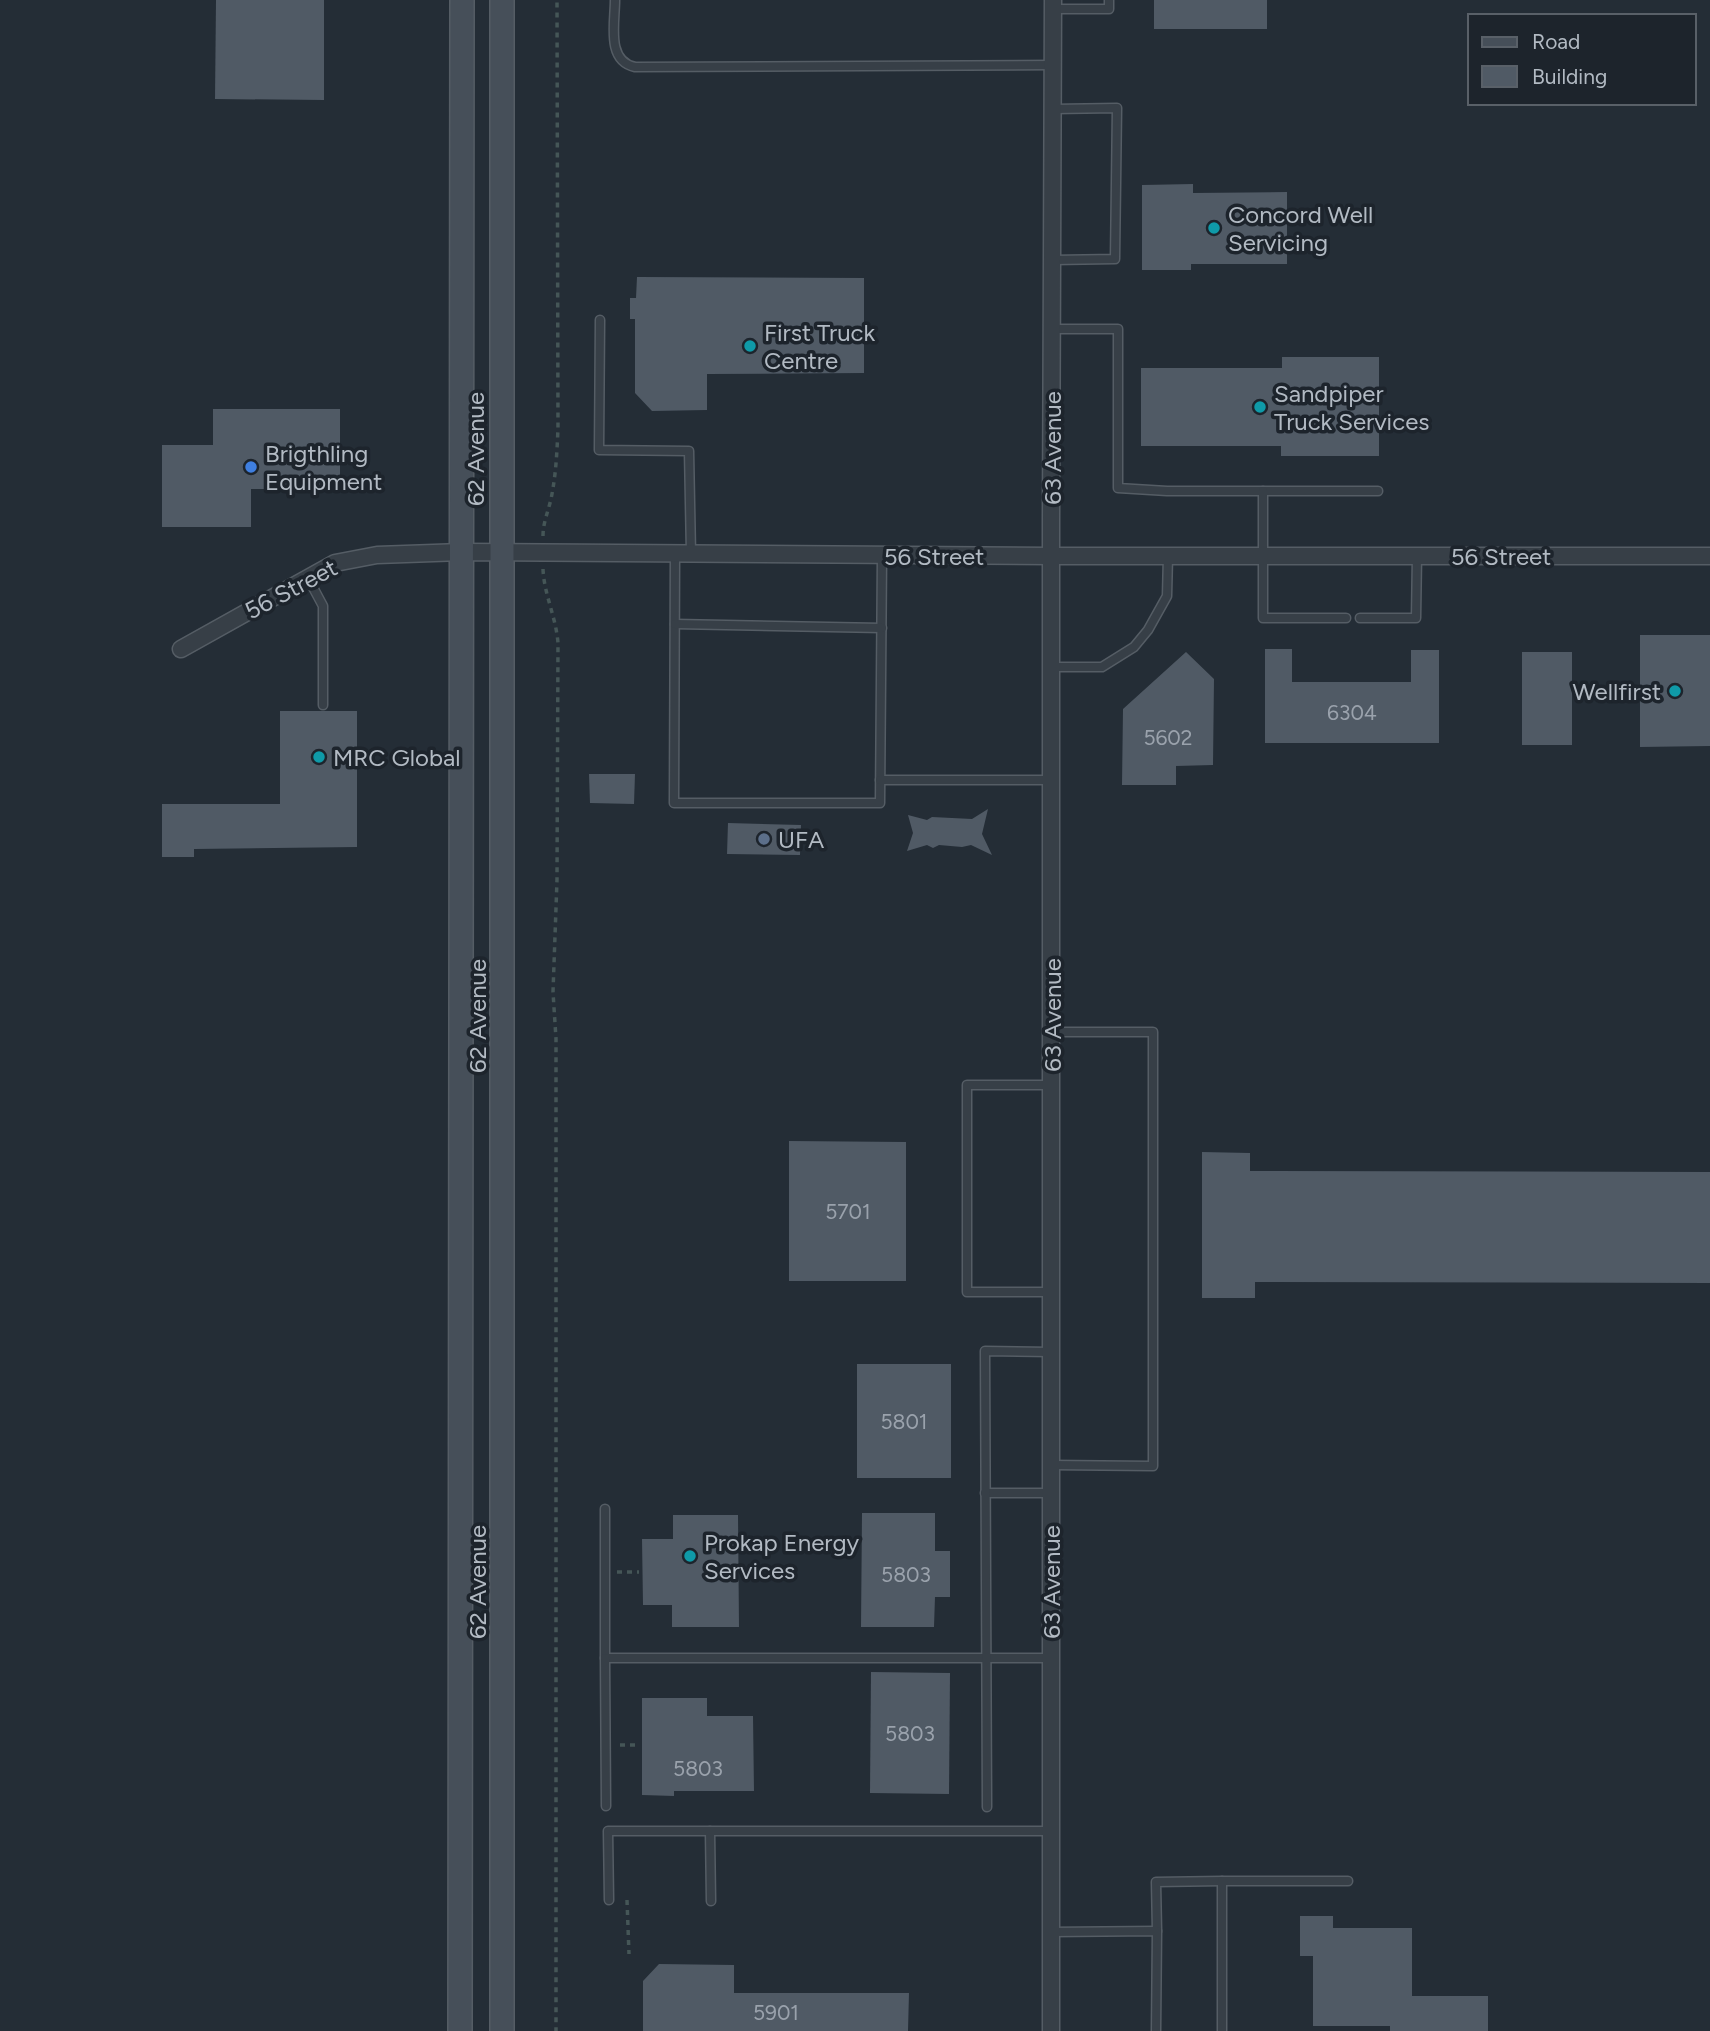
<svg xmlns="http://www.w3.org/2000/svg" width="1710" height="2031" viewBox="0 0 1710 2031" font-family="Figtree,sans-serif">
<style>
.building{fill:#505a65}
.lines{fill:none;stroke-linecap:round;stroke-linejoin:round}
.service-casing{stroke:#555d65;stroke-width:11}
.minor-casing{stroke:#555d65;stroke-width:19}
.secondary-casing{stroke:#555d65;stroke-width:26}
.path{stroke:#455657;stroke-width:3.5;stroke-dasharray:5 5;stroke-linecap:butt}
.service{stroke:#373f47;stroke-width:8}
.minor{stroke:#373f47;stroke-width:16}
.secondary{stroke:#464f59;stroke-width:23}
.culture-dot{fill:#0f9aa8;stroke:#1d242c;stroke-width:2.5}
.shop-dot{fill:#3f7fe0;stroke:#1d242c;stroke-width:2.5}
.service-dot{fill:#5c6f8a;stroke:#1d242c;stroke-width:2.5}
.labels{text-anchor:middle;dominant-baseline:central;stroke-width:7;stroke-linejoin:round;paint-order:stroke}
.number-label{font-size:21px;fill:#9aa2ac}
.poi-label{font-size:24px;fill:#b2bac3;stroke:#1d242c;text-anchor:start}
.street-label{font-size:24px;fill:#b2bac3;stroke:#1d242c}
</style>
<rect width="100%" height="100%" fill="#242d36"/>
<g class="building">
<path d="M216 0H324V100L215 99Z"/>
<rect x="1154" y="0" width="113" height="29"/>
<path d="M1193 184V193L1287 192V264H1191V270H1142V185Z"/>
<path d="M637 277 864 278V373L707 374V410L652 411 635 393V319H630V298H636Z"/>
<path d="M1282 357H1379V456H1281V446H1141V368H1282Z"/>
<path d="M213 409H340V489H251V527H162V445H213Z"/>
<path d="M1640 635H1710V746L1640 747Z"/>
<path d="M1265 649H1292V682H1411V650H1439V743H1265Z"/>
<path d="M1186 652 1214 679 1213 765 1176 766V785H1122L1123 709Z"/>
<rect x="1522" y="652" width="50" height="93"/>
<path d="M280 711H357V847L194 849V857H162V804H280Z"/>
<path d="M589 774H635L634 804 590 803Z"/>
<path d="M988 809 982 834 992 855 971 845 962 847 939 845 933 848 927 845 907 851 913 833 908 815 927 820 932 817 972 819Z"/>
<path d="M728 823 801 825 800 855 727 854Z"/>
<path d="M789 1141 906 1142V1281H789Z"/>
<path d="M1202 1152 1250 1153V1171L1710 1172V1283L1255 1282V1298H1202Z"/>
<rect x="857" y="1364" width="94" height="114"/>
<path d="M862 1513H935V1551H950V1597H935L934 1627H861Z"/>
<path d="M673 1515H738L739 1627H672V1605H643L642 1539H673Z"/>
<path d="M871 1672 950 1673 949 1794 870 1793Z"/>
<path d="M642 1698H707V1716H753L754 1791H674V1796L642 1795Z"/>
<path d="M1300 1916H1333V1928H1412V1996H1488V2031H1390V2026H1313V1956H1300Z"/>
<path d="M659 1964 734 1965V1993H909L908 2031H643V1981Z"/>
</g>
<g class="lines">
<defs>
<g id="service">
<path d="M615 0C615 23 606 61 635 67L1054 65"/>
<path d="M1053 9H1109V0"/>
<path d="M1053 260 1115 259 1117 108 1054 109"/>
<path d="M600 320 599 450 689 451 691 554"/>
<path d="M1052 329H1118V488L1167 491H1378"/>
<path d="M1263 491V618H1346"/>
<path d="M675 553 674 803H880L882 556"/>
<path d="M308 578 323 606V705"/>
<path d="M1360 618H1416L1417 556"/>
<path d="M675 624 882 628"/>
<path d="M1052 667H1102L1134 647 1148 630 1167 596 1168 556"/>
<path d="M880 780H1052"/>
<path d="M1051 1292H967V1085H1052"/>
<path d="M1051 1465 1153 1466V1032H1052"/>
<path d="M985 1493H1051"/>
<path d="M605 1509V1658H1051"/>
<path d="M605 1658 606 1806"/>
<path d="M987 1807 985 1351 1051 1352"/>
<path d="M710 1831 711 1901"/>
<path d="M609 1900 608 1831H1051"/>
<path d="M1157 1931 1156 1882 1222 1881"/>
<path d="M1051 1932 1157 1931 1156 2031"/>
<path d="M1222 2031V1881H1348"/>
</g>
<g id="minor">
<path d="M181 649 335 563 377 555 462 552 1051 556H1710"/>
<path d="M1051 2031V520L1053 0"/>
</g>
<g id="secondary">
<path d="M460 2031 462 0"/>
<path d="M502 2031V0"/>
</g>
</defs>
<use href="#service" class="service-casing"/>
<use href="#minor" class="minor-casing"/>
<use href="#secondary" class="secondary-casing"/>
<g class="path">
<path d="M543 536C543 523 548 512 551 499 556 475 557 452 558 428L557 0"/>
<path d="M543 569C544 594 556 617 558 643L557 880 553 992 556 1039V2031"/>
<path d="M617 1572H639"/>
<path d="M620 1745H639"/>
<path d="M627 1900 629 1954"/>
</g>
<use href="#service" class="service"/>
<use href="#minor" class="minor"/>
<use href="#secondary" class="secondary"/>
</g>
<g class="culture-dot">
<circle cx="1214" cy="228" r="7"/>
<circle cx="750" cy="346" r="7"/>
<circle cx="1260" cy="407" r="7"/>
<circle cx="1675" cy="691" r="7"/>
<circle cx="319" cy="757" r="7"/>
<circle cx="690" cy="1556" r="7"/>
</g>
<circle class="shop-dot" cx="251" cy="467" r="7"/>
<circle class="service-dot" cx="764" cy="839" r="7"/>
<g class="labels">
<g class="number-label">
<text x="1352" y="712">6304</text>
<text x="1168" y="737">5602</text>
<text x="848" y="1211">5701</text>
<text x="904" y="1421">5801</text>
<text x="906" y="1574">5803</text>
<text x="910" y="1733">5803</text>
<text x="698" y="1768">5803</text>
<text x="776" y="2012">5901</text>
</g>
<g class="poi-label">
<text x="1228" y="214">Concord Well<tspan x="1228" dy="28">Servicing</tspan></text>
<text x="764" y="332">First Truck<tspan x="764" dy="28">Centre</tspan></text>
<text x="1274" y="393">Sandpiper<tspan x="1274" dy="28">Truck Services</tspan></text>
<text x="265" y="453">Brigthling<tspan x="265" dy="28">Equipment</tspan></text>
<text x="1661" y="691" text-anchor="end">Wellfirst</text>
<text x="333" y="757">MRC Global</text>
<text x="778" y="839">UFA</text>
<text x="704" y="1542">Prokap Energy<tspan x="704" dy="28">Services</tspan></text>
</g>
<g class="street-label">
<text transform="translate(1052 448) rotate(-90)">63 Avenue</text>
<text transform="translate(475 449) rotate(-90)">62 Avenue</text>
<text x="934" y="556">56 Street</text>
<text x="1501" y="556">56 Street</text>
<text transform="translate(291 589) rotate(-28)">56 Street</text>
<text transform="translate(1052 1015) rotate(-90)">63 Avenue</text>
<text transform="translate(477 1016) rotate(-90)">62 Avenue</text>
<text transform="translate(477 1582) rotate(-90)">62 Avenue</text>
<text transform="translate(1051 1582) rotate(-90)">63 Avenue</text>
</g>
</g>
<rect x="1468" y="14" width="228" height="91" fill="#1d242c" stroke="#596068" stroke-width="2"/>
<rect x="1482" y="37" width="35" height="10" fill="#464f59" stroke="#596068" stroke-width="2"/>
<text x="1532" y="49" font-size="21" fill="#b2bac3">Road</text>
<rect x="1482" y="66" width="35" height="21" fill="#505a65" stroke="#596068" stroke-width="2"/>
<text x="1532" y="84" font-size="21" fill="#b2bac3">Building</text>
</svg>
